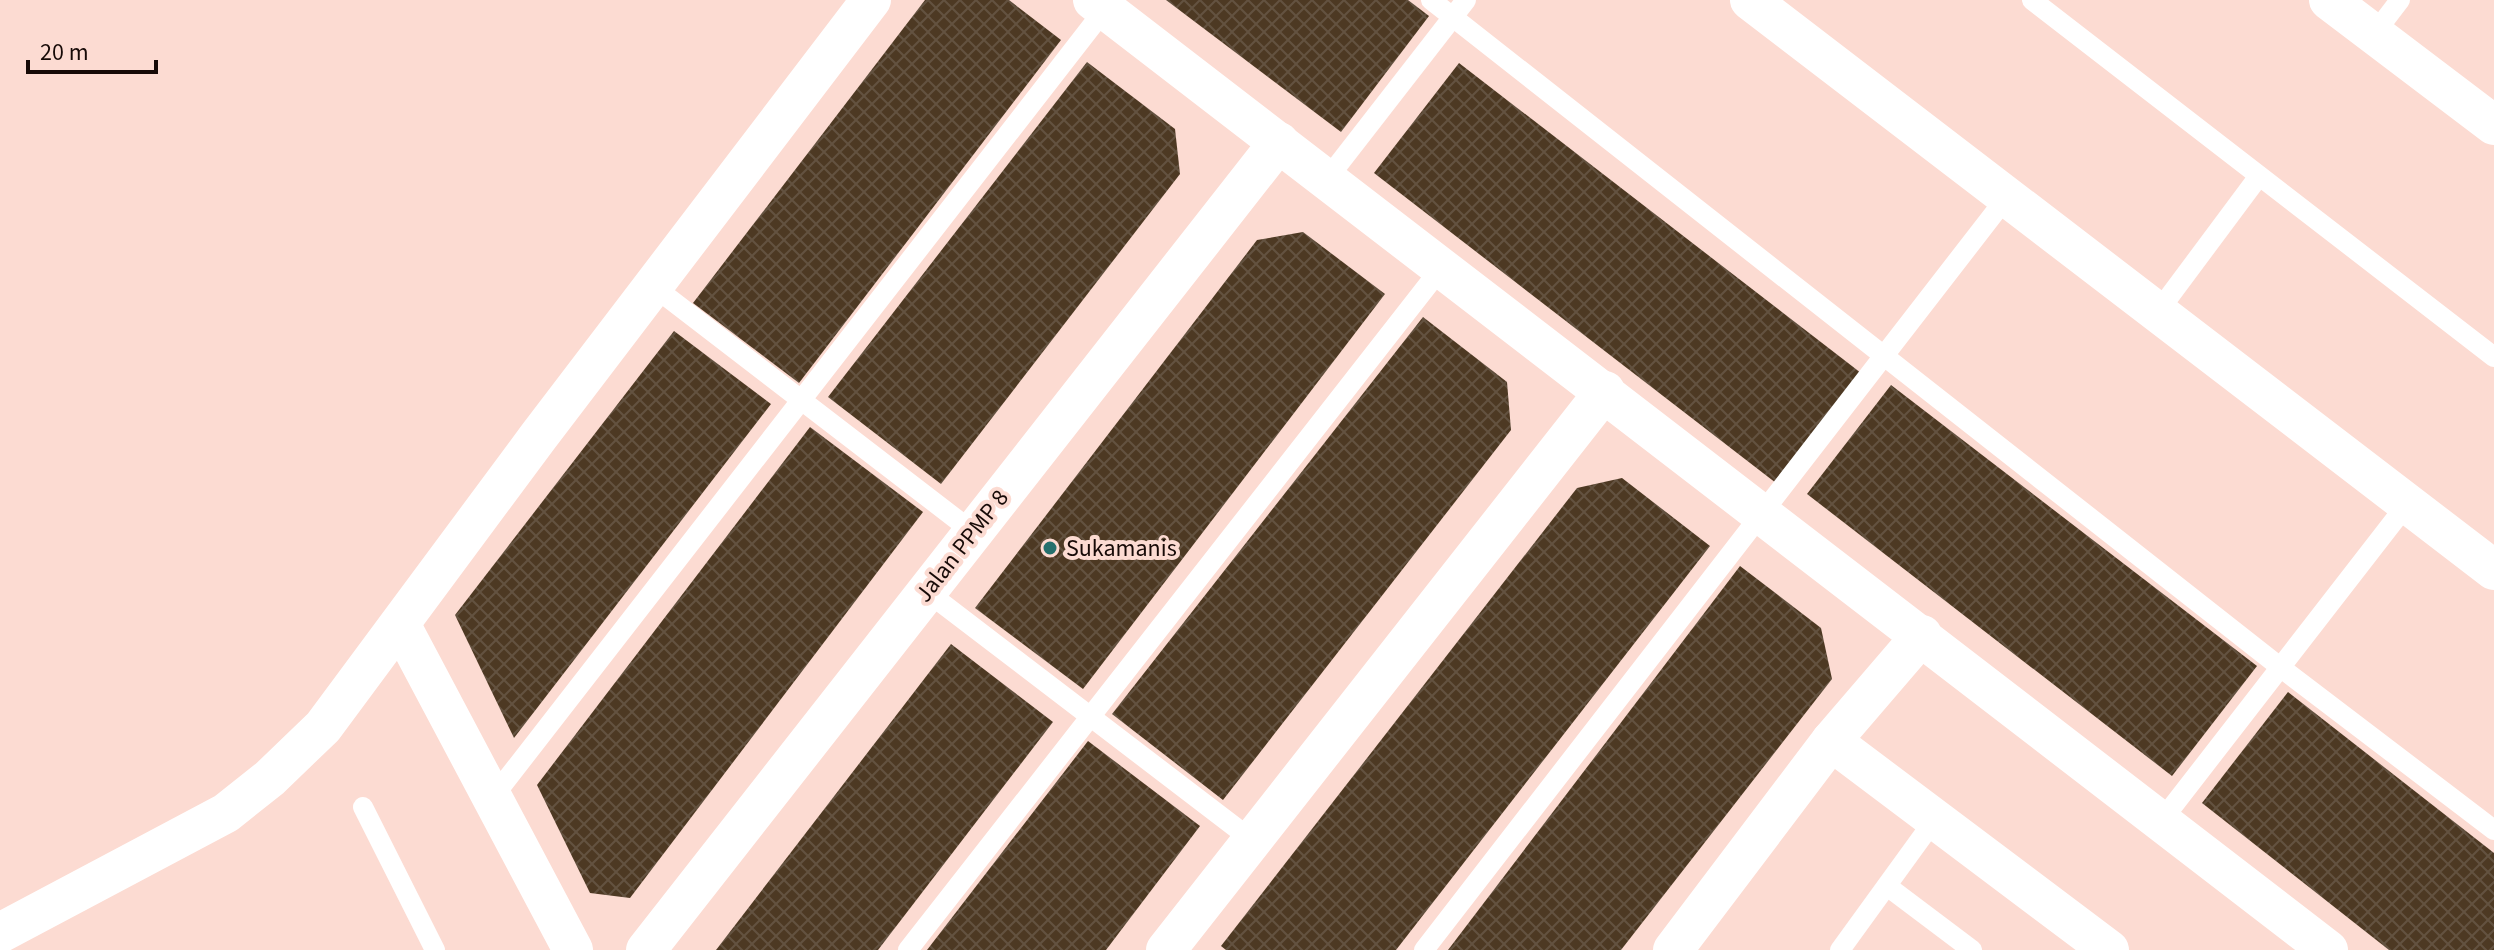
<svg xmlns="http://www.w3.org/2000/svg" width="2494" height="950" viewBox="0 0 2494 950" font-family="'Source Sans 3',sans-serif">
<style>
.building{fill:url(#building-cross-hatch)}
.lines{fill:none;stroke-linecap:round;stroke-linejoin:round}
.lane{stroke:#fff;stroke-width:20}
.street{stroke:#fff;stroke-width:40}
.poi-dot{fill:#25706d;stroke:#fcdbd2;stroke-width:3}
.labels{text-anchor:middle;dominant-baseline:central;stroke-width:8;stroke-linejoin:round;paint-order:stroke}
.street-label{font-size:24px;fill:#170a07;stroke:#fcdbd2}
.poi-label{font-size:24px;fill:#170a07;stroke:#fcdbd2;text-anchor:start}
</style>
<defs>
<pattern id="building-cross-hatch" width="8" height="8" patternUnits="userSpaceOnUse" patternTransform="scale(2)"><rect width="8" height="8" fill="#4d3923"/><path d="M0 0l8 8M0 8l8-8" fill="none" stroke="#635240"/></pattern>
</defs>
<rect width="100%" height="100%" fill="#fcdbd2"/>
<g class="building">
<path d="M925 0H1009L1061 40 799 383 693 303Z"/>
<path d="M1166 0H1408L1429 16 1341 132Z"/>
<path d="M1087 62 1175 129 1180 174 941 484 828 397Z"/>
<path d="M1459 63 1861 373 1776 483 1374 173Z"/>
<path d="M1303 232 1385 294 1083 689 975 608 1257 240Z"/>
<path d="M1423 317 1507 382 1511 430 1223 800 1112 714Z"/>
<path d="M674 331 771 404 514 738 455 615Z"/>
<path d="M1891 385 2257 666 2172 776 1807 494Z"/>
<path d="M810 427 923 512 630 898 590 893 537 785Z"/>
<path d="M1622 478 1710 546 1396 950H1226L1221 946 1577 488Z"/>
<path d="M1740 566 1821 628 1832 679 1621 950H1448Z"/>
<path d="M951 644 1053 722 878 950H716Z"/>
<path d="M2288 692 2494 853V950H2389L2202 803Z"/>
<path d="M1088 741 1200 826 1106 950H927Z"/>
</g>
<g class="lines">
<g class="lane">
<path d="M1431 0 2280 667 2494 830"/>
<path d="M2032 0 2494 357"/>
<path d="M2374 34 2400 0"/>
<path d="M1327 179 1466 0"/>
<path d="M653 286 973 532"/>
<path d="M2157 313 2259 176"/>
<path d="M926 591 1252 840"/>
<path d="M493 797 1105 9"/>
<path d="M363 807 435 950"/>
<path d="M2162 820 2407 504"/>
<path d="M1887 886 1972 950"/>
<path d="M908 950 1442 267"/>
<path d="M1424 950 2006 198"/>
<path d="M1840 950 1935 819"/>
</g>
<g class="street">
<path d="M1093 0 2328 950"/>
<path d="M1750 0 2494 570"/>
<path d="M2329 0 2494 125"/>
<path d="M400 624 573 950"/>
<path d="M1831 741 2109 950"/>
<path d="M0 933 226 813 270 778 323 727 538 437 871 0"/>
<path d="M646 950 1279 142"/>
<path d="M1166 950 1605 391"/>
<path d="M1673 950 1831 741 1922 635"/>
</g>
</g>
<circle class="poi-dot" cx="1050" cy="548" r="8"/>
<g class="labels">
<g class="street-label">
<text transform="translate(962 546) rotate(-52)">Jalan PPMP 8</text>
</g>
<g class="poi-label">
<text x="1066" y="548">Sukamanis</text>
</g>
</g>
<path d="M28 60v12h128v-12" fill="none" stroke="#170a07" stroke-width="4"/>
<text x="40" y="60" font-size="24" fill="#170a07" stroke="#fcdbd2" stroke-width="6" paint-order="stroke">20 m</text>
</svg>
